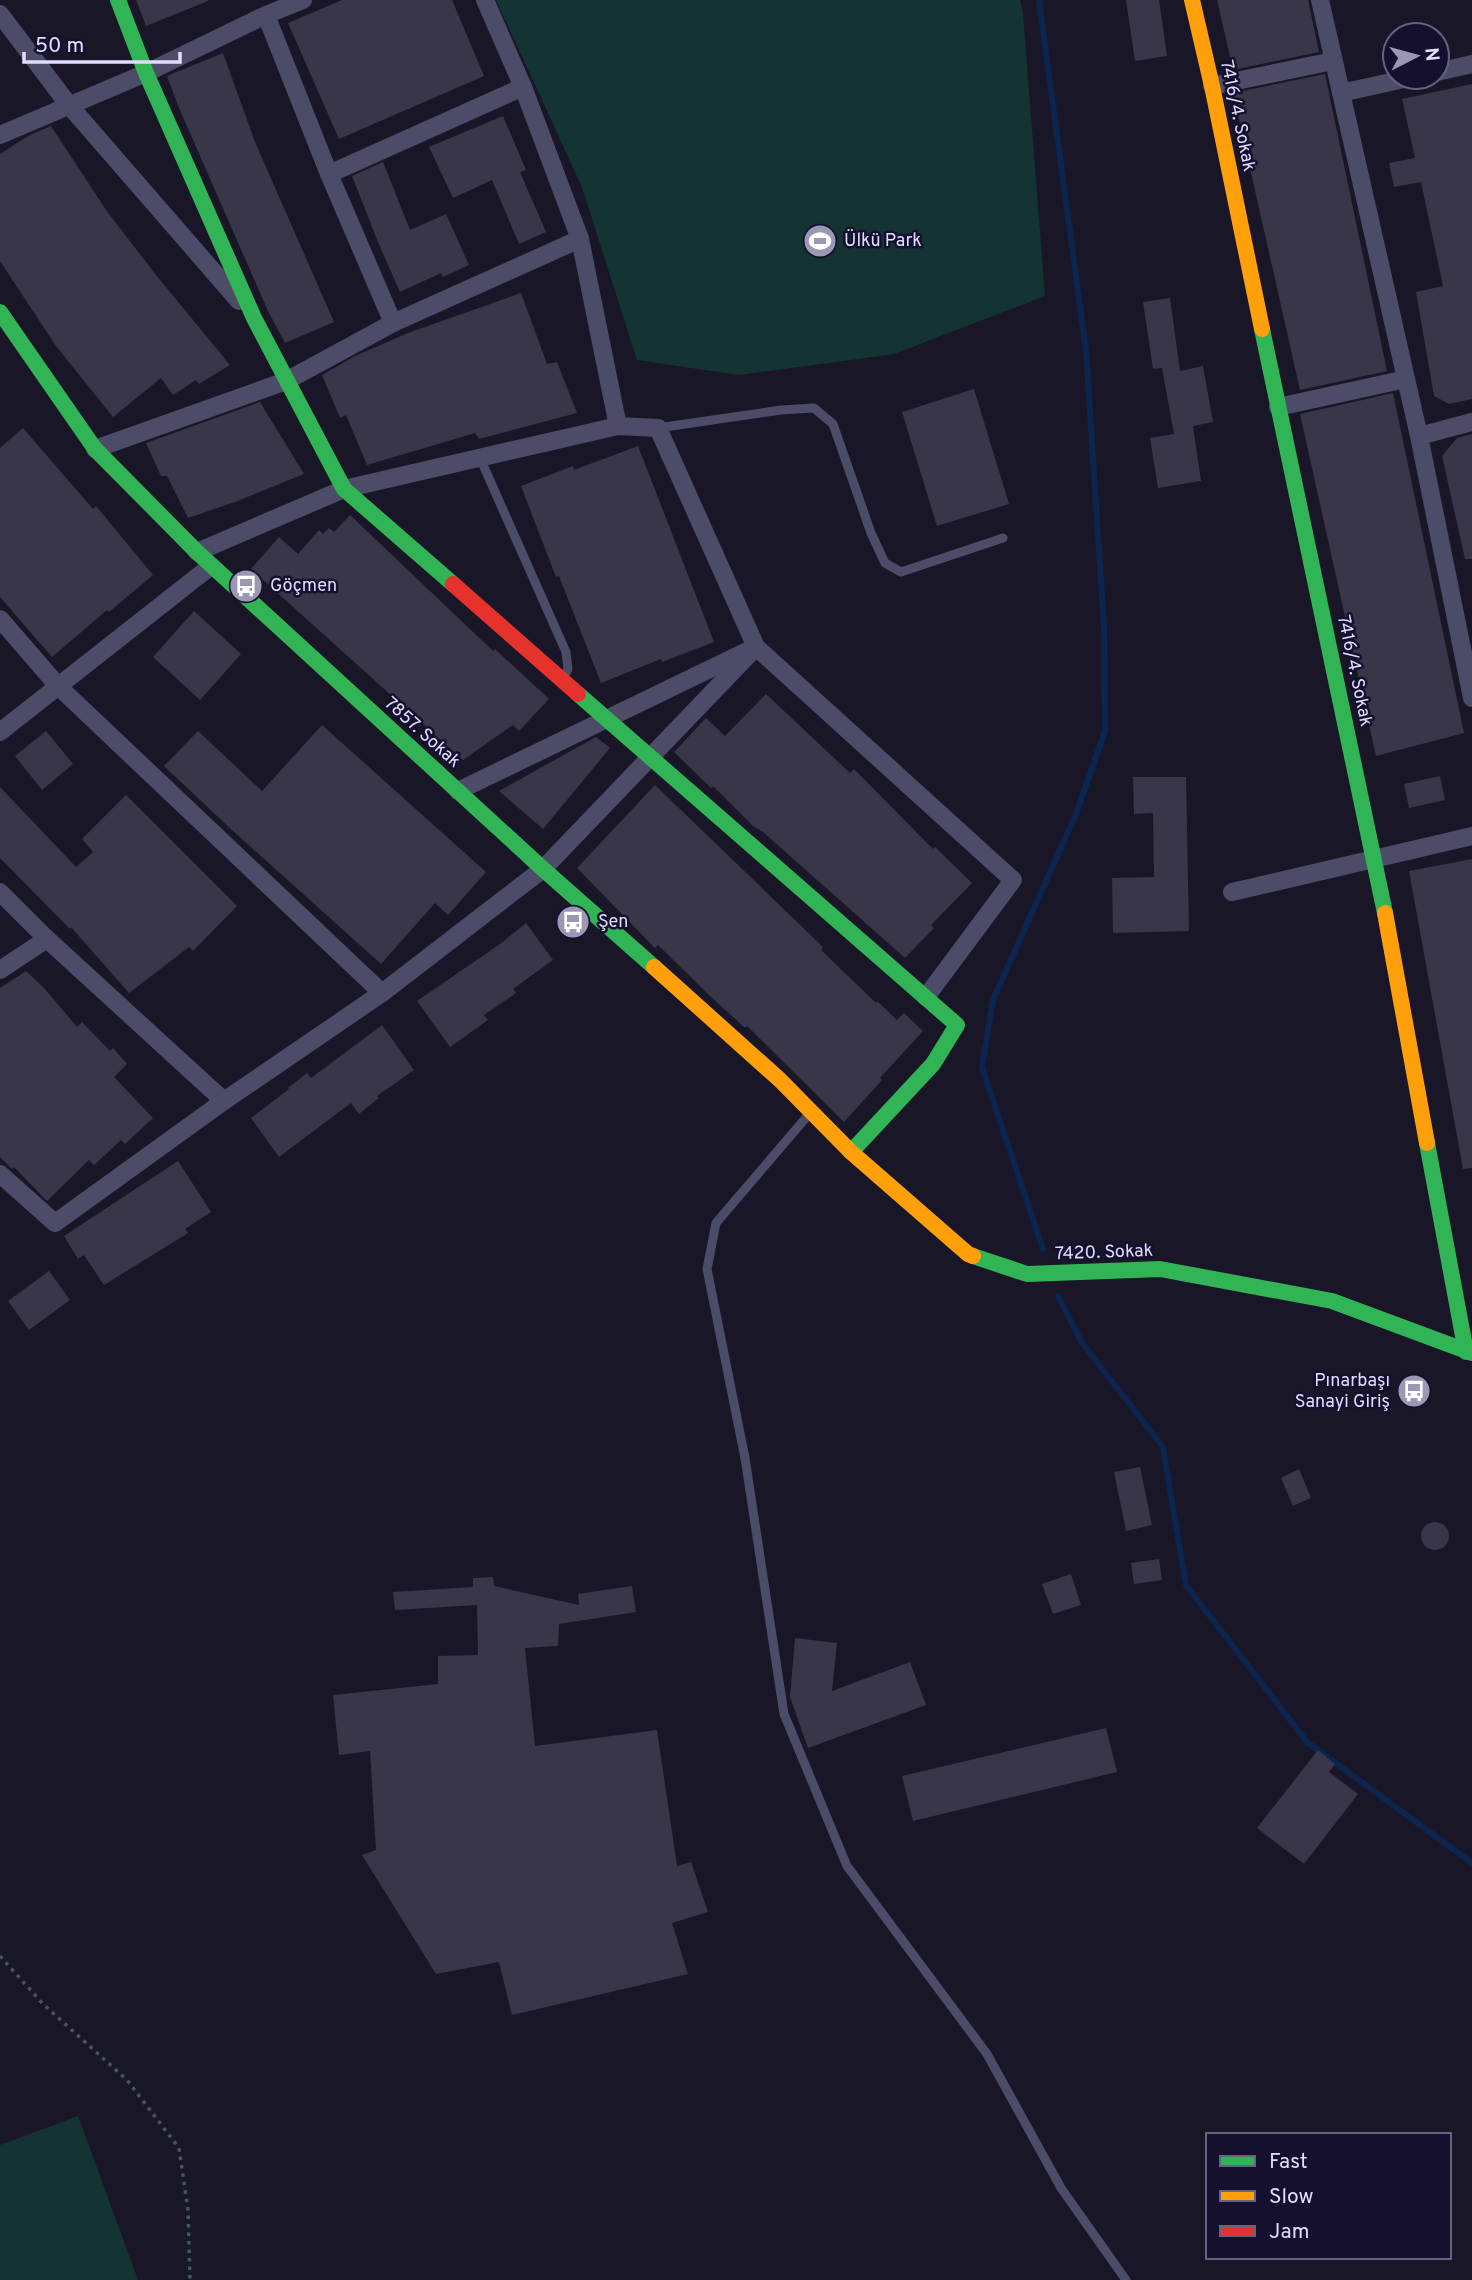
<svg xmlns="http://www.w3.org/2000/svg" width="1472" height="2280" viewBox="0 0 1472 2280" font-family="Overpass,sans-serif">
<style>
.green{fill:#143434}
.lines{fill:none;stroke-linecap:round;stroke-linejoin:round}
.stream{stroke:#0b254f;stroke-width:6}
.building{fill:#383648}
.path{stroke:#455465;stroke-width:3.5;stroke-dasharray:3.5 5;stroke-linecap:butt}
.lane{stroke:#4c4b68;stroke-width:9}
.street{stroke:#4c4b68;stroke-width:18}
.fast{stroke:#30b455;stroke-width:16}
.slow{stroke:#ff9f0a;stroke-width:16}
.jam{stroke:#e5322d;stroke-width:16}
.labels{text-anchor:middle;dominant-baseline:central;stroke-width:5;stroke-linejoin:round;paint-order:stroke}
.street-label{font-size:18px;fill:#e0ddff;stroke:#14102e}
.poi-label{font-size:18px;fill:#e0ddff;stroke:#14102e;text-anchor:start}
</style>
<rect width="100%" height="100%" fill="#191727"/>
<g class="green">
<path d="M496 0H1020L1023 14 1045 296 894 354 739 375 637 360 582 187Z"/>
<path d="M78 2116 138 2280H0V2145Z"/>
</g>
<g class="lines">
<g class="stream">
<path d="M1039 0 1086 351 1104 627 1105 731 1076 814 993 1000 982 1067 1043 1249"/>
<path d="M1058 1296 1082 1343 1163 1447 1186 1585 1307 1742 1472 1863"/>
</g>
</g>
<g class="building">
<path d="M136 0H208V1L146 26Z"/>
<path d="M342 0H452L484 76 339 139 288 23Z"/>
<path d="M1126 0H1159L1167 56 1135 61Z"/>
<path d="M1217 0H1308L1319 52 1233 70Z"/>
<path d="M223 53 255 142 334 322 285 343 268 311 179 108 167 76Z"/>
<path d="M1325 74 1387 371 1300 390 1233 93Z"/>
<path d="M1472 84V399L1449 404 1434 396 1416 292 1443 286 1421 182 1394 187 1389 163 1415 158 1402 99Z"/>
<path d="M503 116 526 170 520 172 546 232 519 244 492 180 453 198 429 147Z"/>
<path d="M51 126 106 210 156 275 230 365 199 384 196 380 173 395 161 378 113 417 56 346 0 261V154L30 135Z"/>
<path d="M383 162 410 230 446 214 469 265 443 277 441 273 400 292 378 242 352 176Z"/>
<path d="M521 293 547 364 557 362 577 413 479 439 475 433 367 465 346 415 340 418 322 375 355 356 408 333Z"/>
<path d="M1170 298 1180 371 1203 366 1213 422 1193 426 1201 481 1158 488 1150 438 1174 434 1162 368 1153 369 1143 302Z"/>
<path d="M974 389 1009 504 937 526 902 412Z"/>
<path d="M1393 393 1464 733 1376 756 1300 414Z"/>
<path d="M260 402 304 474 235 502 188 518 167 476H161L146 443Z"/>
<path d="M23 428 93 509 96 506 153 575 109 612 107 610 52 657 0 597V448Z"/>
<path d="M1472 434V559H1465L1442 456 1457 438Z"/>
<path d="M638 446 714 642 662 662 661 659 601 683 559 576 556 577 521 486 573 466 574 470Z"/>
<path d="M350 515 493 651 495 649 549 699 519 731 513 725 463 760 251 569 279 537 298 554 319 530 323 534 329 528 334 532Z"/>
<path d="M194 611 241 654 200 700 153 657Z"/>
<path d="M766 694 850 773 854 769 933 849 935 847 972 883 931 925 934 928 905 958 763 832 753 826 713 786 711 788 674 752 706 718 725 736Z"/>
<path d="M322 725 486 872 448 915 435 903 381 964 233 831 164 766 198 731 262 791Z"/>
<path d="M46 731 73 764 42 790 15 756Z"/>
<path d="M596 737 610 748 543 829 499 791Z"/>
<path d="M1440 776 1445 800 1409 808 1404 784Z"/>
<path d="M1133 777H1186L1189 931 1113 933 1112 878 1154 877 1153 813 1134 814Z"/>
<path d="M655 785 823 947 821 950 876 1003 877 1001 897 1020 904 1013 923 1031 880 1078 882 1080 844 1122 747 1026 745 1028 710 996 658 945 655 948 650 943 577 868Z"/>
<path d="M0 787 76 867 93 852 82 839 126 795 237 906 193 951 189 947 129 993 71 927 70 929 0 858Z"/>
<path d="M1472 859V1168L1463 1169 1409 871Z"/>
<path d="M526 923 553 960 513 989 516 993 484 1015 488 1020 450 1047 417 1001 500 944Z"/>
<path d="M26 971 45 989 77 1027 82 1022 110 1051 113 1048 127 1064 114 1077 153 1118 125 1144 121 1140 94 1165 89 1160 47 1201 14 1167 12 1169 0 1157V988Z"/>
<path d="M382 1025 414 1070 377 1096 379 1098 359 1114 351 1103 279 1157 251 1118 289 1089 288 1088 307 1073 311 1078Z"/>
<path d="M178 1161 211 1212 185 1229 188 1233 104 1285 84 1255 78 1259 64 1236Z"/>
<path d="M49 1271 70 1300 29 1330 8 1301Z"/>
<path d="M1140 1467 1152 1525 1126 1531 1114 1472Z"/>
<path d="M1299 1469 1311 1498 1293 1506 1281 1478Z"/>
<circle cx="1435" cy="1536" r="14"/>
<path d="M1159 1559 1162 1580 1134 1584 1131 1563Z"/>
<path d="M1071 1574 1081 1605 1053 1614 1042 1584Z"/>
<path d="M493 1577 494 1586 579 1605 578 1594 632 1586 636 1612 559 1624 558 1646 525 1648 535 1746 657 1730 677 1866 691 1862 708 1912 672 1923 688 1974 512 2015 499 1962 436 1974 362 1855 376 1850 370 1751 339 1755 333 1695 438 1684V1656L478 1655 477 1605 395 1610 393 1592 473 1587V1578Z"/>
<path d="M795 1638 837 1643 832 1691 910 1662 926 1705 808 1748 790 1697Z"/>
<path d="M1106 1728 1117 1772 913 1821 902 1776Z"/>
<path d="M1318 1750 1335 1764 1329 1772 1358 1794 1304 1864 1257 1828Z"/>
</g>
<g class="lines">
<path class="path" d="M0 1956 43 2004 127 2080 179 2148 188 2210 190 2280"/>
<g class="lane">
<path d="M658 428 781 410 814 408 833 424 871 533 885 563 901 572 1003 538"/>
<path d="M480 458 566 652 568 669 563 678"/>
<path d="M810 1113 716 1223 707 1269 745 1458 784 1714 847 1866 987 2054 1061 2188 1126 2280"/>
</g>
<g class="street">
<path d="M485 0 523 87 580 239 618 426"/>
<path d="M1320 0 1419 436 1472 698"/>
<path d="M0 14 68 104 239 301"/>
<path d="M266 15 329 174 393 323"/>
<path d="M1437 72 1472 64"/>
<path d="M1212 86 1333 61"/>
<path d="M1341 93 1413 77"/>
<path d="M0 135 146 73 266 15 303 0"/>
<path d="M329 174 523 87"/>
<path d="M1278 407 1406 379"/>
<path d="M1419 436 1472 422"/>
<path d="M95 449 286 381 393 323 580 239"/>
<path d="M197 552 344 489 618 426 658 428 756 647 1013 880 926 997"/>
<path d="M0 619 59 687 382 993"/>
<path d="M0 732 211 566"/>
<path d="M458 791 747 651"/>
<path d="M0 892 47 939 224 1101"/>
<path d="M1232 892 1472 836"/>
<path d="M0 970 47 939"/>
<path d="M0 1174 55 1223 224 1101 382 993 543 869 756 647"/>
</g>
<g class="fast">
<path d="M118 0 146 73 254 318 344 489 453 584"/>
<path d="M0 312 95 449 197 552 543 869 654 967"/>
<path d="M1262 329 1385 913"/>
<path d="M578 694 957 1025 933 1064 851 1152"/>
<path d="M1427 1143 1466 1352"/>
<path d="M973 1256 1027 1274 1160 1269 1332 1301 1472 1353"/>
</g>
<g class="slow">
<path d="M1192 0 1212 86 1262 329"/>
<path d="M1385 913 1427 1143"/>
<path d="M654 967 780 1080 851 1152 968 1254 973 1256"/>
</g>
<path class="jam" d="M453 584 578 694"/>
</g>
<defs>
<symbol id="stadium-disc" viewBox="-11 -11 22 22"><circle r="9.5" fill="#9a98b3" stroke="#14102e"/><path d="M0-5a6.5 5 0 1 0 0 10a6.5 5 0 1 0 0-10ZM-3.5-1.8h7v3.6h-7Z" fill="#fff"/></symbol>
<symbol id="bus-disc" viewBox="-11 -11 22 22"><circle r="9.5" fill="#9a98b3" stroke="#14102e"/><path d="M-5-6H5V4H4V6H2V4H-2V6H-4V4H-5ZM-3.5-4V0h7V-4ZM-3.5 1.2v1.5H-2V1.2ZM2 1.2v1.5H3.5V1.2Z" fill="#fff"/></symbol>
</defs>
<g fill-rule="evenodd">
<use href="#stadium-disc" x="801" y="222" width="38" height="38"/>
<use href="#bus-disc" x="227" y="567" width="38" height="38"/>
<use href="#bus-disc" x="554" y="903" width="38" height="38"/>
<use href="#bus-disc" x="1395" y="1372" width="38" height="38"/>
</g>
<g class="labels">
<g class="street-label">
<text transform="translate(1237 116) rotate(78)">7416/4. Sokak</text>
<text transform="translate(1354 671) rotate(78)">7416/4. Sokak</text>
<text transform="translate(422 733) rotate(42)">7857. Sokak</text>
<text transform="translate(1104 1253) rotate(-2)">7420. Sokak</text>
</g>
<g class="poi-label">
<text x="844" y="241">Ülkü Park</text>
<text x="270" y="586">Göçmen</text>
<text x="598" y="922">Şen</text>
<text x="1390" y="1381" text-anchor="end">Pınarbaşı<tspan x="1390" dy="21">Sanayi Giriş</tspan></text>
</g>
</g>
<rect x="1206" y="2133" width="245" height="126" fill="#14102e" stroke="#666282" stroke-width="2"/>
<rect x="1220" y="2156" width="35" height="10" fill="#30b455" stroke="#666282" stroke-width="2"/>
<text x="1269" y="2168" font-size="21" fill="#e0ddff">Fast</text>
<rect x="1220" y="2191" width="35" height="10" fill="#ff9f0a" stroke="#666282" stroke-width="2"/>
<text x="1269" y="2203" font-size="21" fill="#e0ddff">Slow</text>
<rect x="1220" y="2226" width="35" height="10" fill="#e5322d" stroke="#666282" stroke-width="2"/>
<text x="1269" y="2238" font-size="21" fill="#e0ddff">Jam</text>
<g transform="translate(1416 56) rotate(84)"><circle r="33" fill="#14102e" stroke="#666282" stroke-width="2"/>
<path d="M0-5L12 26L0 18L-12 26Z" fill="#9a98b3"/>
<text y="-10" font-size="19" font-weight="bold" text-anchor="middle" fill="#e0ddff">N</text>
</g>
<path d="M24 52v10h156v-10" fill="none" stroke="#e0ddff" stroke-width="3.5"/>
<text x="35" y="52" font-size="21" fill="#e0ddff" stroke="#14102e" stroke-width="5" paint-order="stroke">50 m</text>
</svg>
